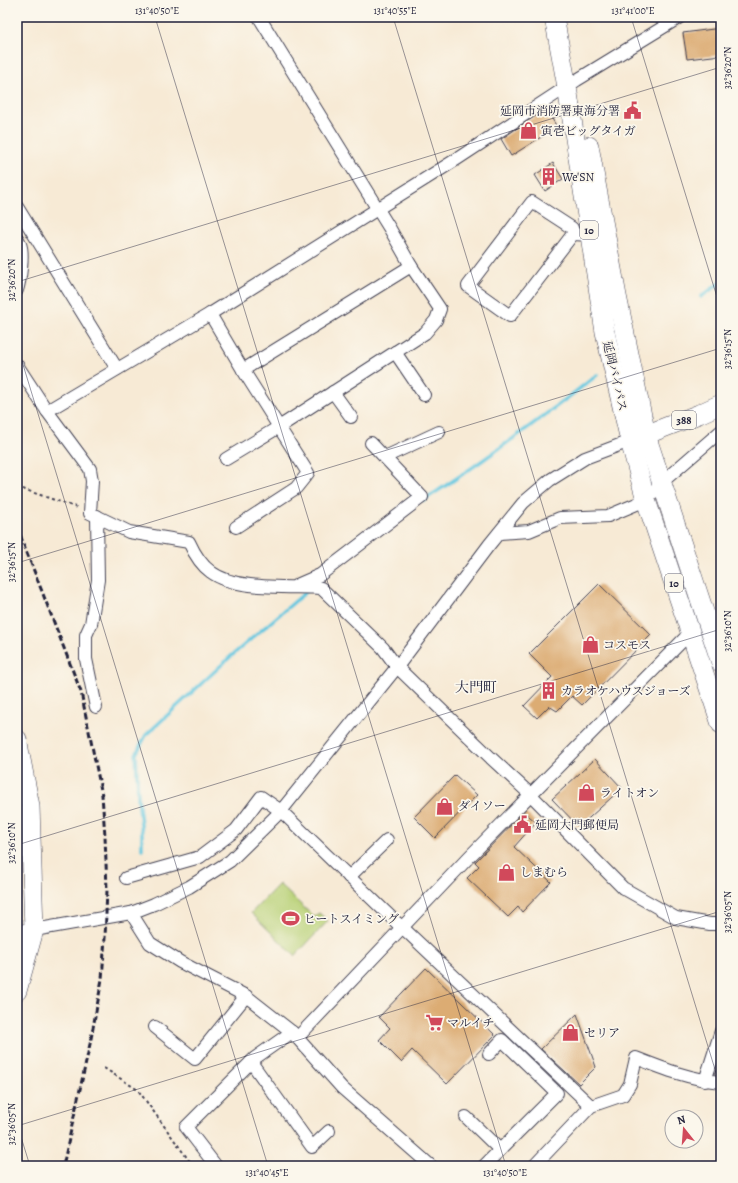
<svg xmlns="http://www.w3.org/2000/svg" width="738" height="1183" viewBox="0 0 738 1183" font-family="Alegreya,'Noto Serif JP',serif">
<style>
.green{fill:#b7d075;stroke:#6c7958}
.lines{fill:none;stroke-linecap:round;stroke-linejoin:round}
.stream{stroke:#63c7e0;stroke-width:3.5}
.building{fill:#dcac73}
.minor-casing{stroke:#424052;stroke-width:14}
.tertiary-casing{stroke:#424052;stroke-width:16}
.primary-casing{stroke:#424052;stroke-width:20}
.trunk-casing{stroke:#424052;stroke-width:20}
.path{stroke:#424052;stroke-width:2;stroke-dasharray:3 3;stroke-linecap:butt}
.minor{stroke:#fff;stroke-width:12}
.tertiary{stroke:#fff;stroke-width:15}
.primary{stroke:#fff;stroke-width:19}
.trunk{stroke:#fff;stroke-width:19}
.rail{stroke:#22223b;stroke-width:3;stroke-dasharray:6 3;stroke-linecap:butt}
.ticks{fill:none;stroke:#22223b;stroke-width:1;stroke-opacity:0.45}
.labels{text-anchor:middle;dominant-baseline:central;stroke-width:3.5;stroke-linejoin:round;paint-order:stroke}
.shield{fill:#fbf7ec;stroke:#636270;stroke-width:1}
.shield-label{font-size:11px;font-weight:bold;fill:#22223b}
.poi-label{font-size:12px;fill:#22223b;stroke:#fbf7ec;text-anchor:start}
.street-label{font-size:12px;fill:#22223b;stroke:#fbf7ec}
.quarter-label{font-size:14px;fill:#22223b;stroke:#fbf7ec}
.neatline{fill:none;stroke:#22223b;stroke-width:1.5}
.ticks-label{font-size:10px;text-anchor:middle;fill:#22223b}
</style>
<rect width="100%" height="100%" fill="#fbf7ec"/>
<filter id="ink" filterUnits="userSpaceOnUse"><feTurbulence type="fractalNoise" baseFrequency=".025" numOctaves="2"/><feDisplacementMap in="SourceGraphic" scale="8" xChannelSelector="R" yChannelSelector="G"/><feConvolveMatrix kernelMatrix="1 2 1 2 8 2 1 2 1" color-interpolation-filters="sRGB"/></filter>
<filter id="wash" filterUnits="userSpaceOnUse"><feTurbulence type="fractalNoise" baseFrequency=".012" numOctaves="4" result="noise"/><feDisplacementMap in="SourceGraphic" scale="16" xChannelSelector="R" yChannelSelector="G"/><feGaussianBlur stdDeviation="0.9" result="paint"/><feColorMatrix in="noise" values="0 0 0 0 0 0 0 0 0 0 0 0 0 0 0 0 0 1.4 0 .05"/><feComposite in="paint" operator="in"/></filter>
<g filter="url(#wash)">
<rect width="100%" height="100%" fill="#f7ead5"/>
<path class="green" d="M279 884 314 917 319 913 328 921 295 956 251 913Z"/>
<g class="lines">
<g class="stream">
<path d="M701 297 721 282"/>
<path d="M424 500C484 461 541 419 597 375"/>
<path d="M142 849V834L138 797 136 754 146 735 229 658 307 591"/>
</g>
</g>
<g id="blocks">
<g class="building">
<path d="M721 28V55L687 59 683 33Z"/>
<path d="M546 109 557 127 511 156 501 139Z"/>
<path d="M553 163 563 179 545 191 535 175Z"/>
<path d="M599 584 651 635 582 705 572 696 557 711 549 706 537 718 524 706 552 677 529 654Z"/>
<path d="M595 759 622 788 579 827 552 799Z"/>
<path d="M455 775 477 795 435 838 414 817Z"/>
<path d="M524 812 536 822 514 847 551 882 522 912 518 907 508 917 467 878 479 866 475 862Z"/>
<path d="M426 968 495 1035 447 1084 412 1050 401 1062 379 1040 390 1028 379 1017Z"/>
<path d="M577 1014 596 1067 579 1084 541 1049Z"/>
</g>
</g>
</g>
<g filter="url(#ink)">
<use href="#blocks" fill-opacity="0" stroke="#424052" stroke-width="1"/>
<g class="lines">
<defs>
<g id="minor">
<path d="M17 207 117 369"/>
<path d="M573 234 510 316 468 286 532 202 572 228 573 234 590 235"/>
<path d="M17 238C18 240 20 242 20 244 24 253 20 281 17 290"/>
<path d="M210 314 243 370 279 427 226 459"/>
<path d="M395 352 424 395"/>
<path d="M17 365 47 411 90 469 92 481 90 513 129 532 189 542C194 553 201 565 211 572 236 591 290 586 321 588L383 648 397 667 491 758 530 794 623 888 676 918 710 924H721"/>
<path d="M243 370 411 266"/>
<path d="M333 392 351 417"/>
<path d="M47 411 210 314 457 159 577 80 680 17"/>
<path d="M385 457 439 432"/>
<path d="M236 527 296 488 308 473 279 427 425 333 436 320 440 309 411 266 390 229 259 17"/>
<path d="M499 533 529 531 560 518 608 516 646 500 661 483 721 431"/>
<path d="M297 585 320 575 422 497 371 443"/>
<path d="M96 707 86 659V635L91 624 98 580 97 516"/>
<path d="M349 877 387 840"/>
<path d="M126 878 200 857 236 830 261 797 281 811 397 923 402 927 591 1106"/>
<path d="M131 913 150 943 180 962 246 996 292 1032 342 1088 431 1166"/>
<path d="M34 930 131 913 154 904 189 887 230 861 281 811 397 667 489 545 523 503 550 480 585 458 630 441"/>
<path d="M155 1027 195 1059 246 996"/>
<path d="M297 1038 470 856 691 632"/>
<path d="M251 1062 312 1147 329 1131"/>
<path d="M705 1081 721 1031"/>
<path d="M466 1117 500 1150"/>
<path d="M216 1166 186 1127 255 1058 292 1032"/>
<path d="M484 1166 557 1093 502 1040 489 1054"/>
<path d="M534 1166 591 1106 623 1095 630 1084 636 1058C664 1069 692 1080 721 1082"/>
</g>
<path id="tertiary" d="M17 933 34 930"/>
<path id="primary" d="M17 739 30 806 34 930 17 991"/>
<g id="trunk">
<path d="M554 17 567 87 605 332 630 441 646 500 721 724"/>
<path d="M589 146 617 296 646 435 721 663"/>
<path d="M635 439 699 414 721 404"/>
</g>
</defs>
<use href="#minor" class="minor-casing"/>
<use href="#tertiary" class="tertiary-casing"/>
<use href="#primary" class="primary-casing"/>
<use href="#trunk" class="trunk-casing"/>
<g class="path">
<path d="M17 487 78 508"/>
<path d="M104 1068 138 1090 193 1166"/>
</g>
<use href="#minor" class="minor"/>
<use href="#tertiary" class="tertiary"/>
<use href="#primary" class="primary"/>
<use href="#trunk" class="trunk"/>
<path class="rail" d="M17 527 81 692 102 795 105 836 107 890 105 938 102 979 90 1044 63 1166"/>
</g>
</g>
<path class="ticks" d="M155 17 506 1166M393 17 721 1089M631 17 721 310M17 282 721 67M17 345 268 1166M17 563 721 348M17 845 721 629M17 1124 30 1166M17 1126 721 911"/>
<defs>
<symbol id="civic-bare" viewBox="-9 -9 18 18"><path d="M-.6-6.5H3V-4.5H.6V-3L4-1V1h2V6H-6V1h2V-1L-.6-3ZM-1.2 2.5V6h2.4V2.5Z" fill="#d1495b" stroke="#fbf7ec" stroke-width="2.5" paint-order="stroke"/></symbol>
<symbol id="shop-bare" viewBox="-9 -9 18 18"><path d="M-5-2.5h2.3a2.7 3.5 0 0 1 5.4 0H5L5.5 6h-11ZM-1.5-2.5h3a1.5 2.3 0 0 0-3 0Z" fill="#d1495b" stroke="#fbf7ec" stroke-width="2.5" paint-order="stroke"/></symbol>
<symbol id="building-bare" viewBox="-9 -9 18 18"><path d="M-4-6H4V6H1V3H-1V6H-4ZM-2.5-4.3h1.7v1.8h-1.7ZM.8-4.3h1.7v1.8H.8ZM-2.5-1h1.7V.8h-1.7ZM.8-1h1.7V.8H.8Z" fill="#d1495b" stroke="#fbf7ec" stroke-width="2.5" paint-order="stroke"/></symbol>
<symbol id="stadium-bare" viewBox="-9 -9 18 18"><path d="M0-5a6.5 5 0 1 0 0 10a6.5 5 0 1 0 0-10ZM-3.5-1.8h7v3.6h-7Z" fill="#d1495b" stroke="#fbf7ec" stroke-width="2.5" paint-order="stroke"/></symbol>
<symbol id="supermarket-bare" viewBox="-9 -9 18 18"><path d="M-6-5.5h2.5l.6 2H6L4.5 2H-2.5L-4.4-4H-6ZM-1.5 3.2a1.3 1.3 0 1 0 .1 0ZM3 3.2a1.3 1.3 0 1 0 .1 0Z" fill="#d1495b" stroke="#fbf7ec" stroke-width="2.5" paint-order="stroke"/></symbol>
</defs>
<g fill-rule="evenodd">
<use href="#civic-bare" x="620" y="98" width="25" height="25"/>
<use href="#shop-bare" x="516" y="118" width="25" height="25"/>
<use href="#building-bare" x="536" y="164" width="25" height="25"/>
<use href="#shop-bare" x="578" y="632" width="25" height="25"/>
<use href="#building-bare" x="536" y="678" width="25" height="25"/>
<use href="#shop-bare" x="574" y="780" width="25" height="25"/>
<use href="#shop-bare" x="432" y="794" width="25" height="25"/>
<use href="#civic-bare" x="510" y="812" width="25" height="25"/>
<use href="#shop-bare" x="494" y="860" width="25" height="25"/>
<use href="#stadium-bare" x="278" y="906" width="25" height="25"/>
<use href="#supermarket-bare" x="422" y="1010" width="25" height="25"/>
<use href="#shop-bare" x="558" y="1020" width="25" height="25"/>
</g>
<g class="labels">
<g class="shield">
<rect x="580" y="221" width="18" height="18" rx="3"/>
<rect x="672" y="411" width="24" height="18" rx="3"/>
<rect x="665" y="574" width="18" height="18" rx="3"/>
</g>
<g class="shield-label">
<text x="589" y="230">10</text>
<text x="684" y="420">388</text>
<text x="674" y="583">10</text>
</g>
<g class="poi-label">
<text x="620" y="111" text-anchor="end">延岡市消防署東海分署</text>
<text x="541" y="131">寅壱ビッグタイガ</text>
<text x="562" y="177">We'SN</text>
<text x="603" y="645">コスモス</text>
<text x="561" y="691">カラオケハウスジョーズ</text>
<text x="600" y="793">ライトオン</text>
<text x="458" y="806">ダイソー</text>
<text x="535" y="825">延岡大門郵便局</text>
<text x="520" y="872">しまむら</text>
<text x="304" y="919">ヒートスイミング</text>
<text x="447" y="1023">マルイチ</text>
<text x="584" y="1033">セリア</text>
</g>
<g class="street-label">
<text transform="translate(615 376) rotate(77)">延岡バイパス</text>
</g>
<g class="quarter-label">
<text x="476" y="687">大門町</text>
</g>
</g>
<rect width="738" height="1183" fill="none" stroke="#fbf7ec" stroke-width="44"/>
<g transform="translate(684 1129) rotate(343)"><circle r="19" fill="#fbf7ec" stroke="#a4a2a5"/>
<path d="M0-3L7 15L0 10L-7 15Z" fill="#d1495b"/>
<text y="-6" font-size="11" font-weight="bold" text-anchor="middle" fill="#22223b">N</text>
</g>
<rect x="22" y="22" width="694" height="1139" class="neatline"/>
<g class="ticks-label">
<text x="157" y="14">131°40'50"E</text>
<text x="395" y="14">131°40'55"E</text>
<text x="633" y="14">131°41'00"E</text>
<text transform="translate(727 68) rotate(-90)" y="4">32°36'20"N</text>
<text transform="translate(11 280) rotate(-90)" y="4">32°36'20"N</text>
<text transform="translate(727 349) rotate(-90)" y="4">32°36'15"N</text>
<text transform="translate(11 562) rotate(-90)" y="4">32°36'15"N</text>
<text transform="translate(727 631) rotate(-90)" y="4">32°36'10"N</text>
<text transform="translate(11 843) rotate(-90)" y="4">32°36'10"N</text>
<text transform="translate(727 912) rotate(-90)" y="4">32°36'05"N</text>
<text transform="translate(11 1124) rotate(-90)" y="4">32°36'05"N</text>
<text x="267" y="1176">131°40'45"E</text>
<text x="505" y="1176">131°40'50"E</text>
</g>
</svg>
